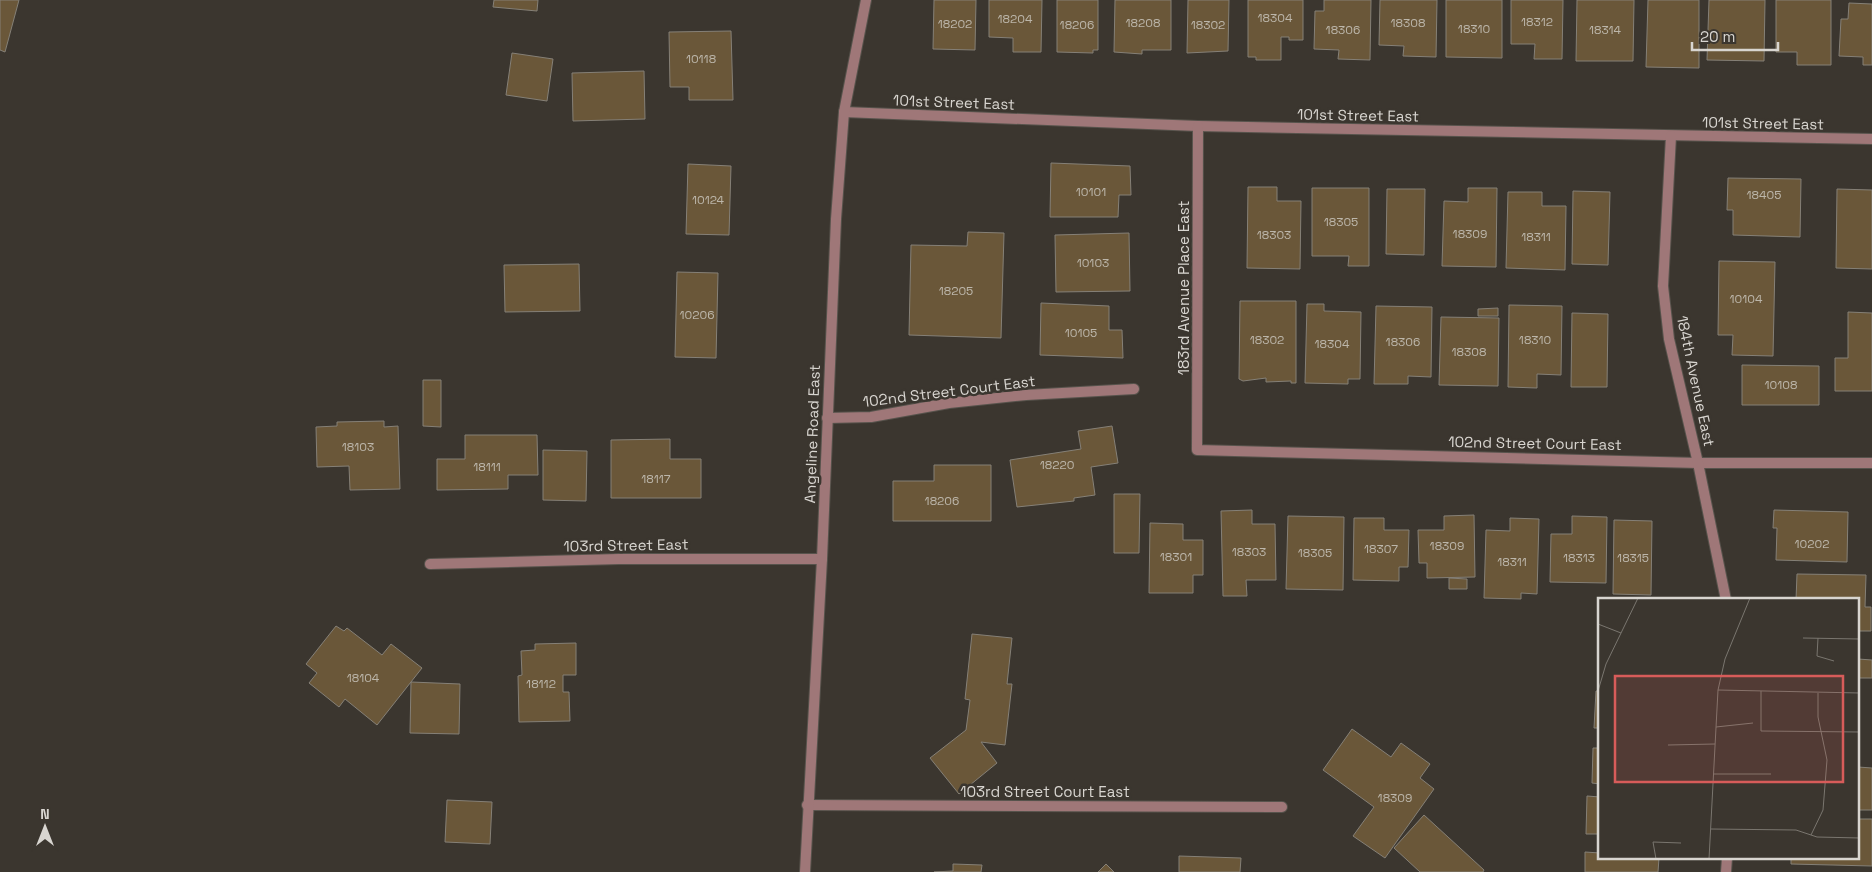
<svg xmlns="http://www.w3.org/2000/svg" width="1872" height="872" viewBox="0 0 1872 872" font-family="'Space Grotesk',sans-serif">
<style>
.building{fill:#6a5739;stroke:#858077}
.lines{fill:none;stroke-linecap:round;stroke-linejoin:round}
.minor-casing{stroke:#57534c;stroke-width:12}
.tertiary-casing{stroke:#57534c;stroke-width:12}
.minor{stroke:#9f7778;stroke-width:10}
.tertiary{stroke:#9f7778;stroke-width:10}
.labels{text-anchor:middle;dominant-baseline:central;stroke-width:5;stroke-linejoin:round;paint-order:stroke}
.number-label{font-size:12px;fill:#bcb6aa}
.street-label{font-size:15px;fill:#d8d5d0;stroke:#3b362f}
.inset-road{fill:none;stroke:#7a766f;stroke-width:1}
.view{fill:#d75c5a;fill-opacity:0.15;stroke:#d75c5a;stroke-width:2.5}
.inset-edge{fill:none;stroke:#d8d5d0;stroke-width:2.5}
</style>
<rect width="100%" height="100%" fill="#3b362f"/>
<g class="building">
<path d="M0 0H19L5 52 0 50Z"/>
<path d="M494 0H538L537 11 493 7Z"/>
<path d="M934 0H976L975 50 933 49Z"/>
<path d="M989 0H1042L1041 52H1013V38L989 37Z"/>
<path d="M1057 0H1098V50H1093V53L1057 52Z"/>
<path d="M1115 0H1171V50H1142V54L1114 52Z"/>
<path d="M1188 0H1229L1228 51 1187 53Z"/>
<path d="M1248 0H1303V40H1289V37H1281V60H1256V57H1248Z"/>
<path d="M1324 0H1371L1370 60 1338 59 1339 50 1314 49 1315 11H1324Z"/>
<path d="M1380 0H1437L1436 57 1403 56 1404 46 1379 45Z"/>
<path d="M1446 0H1502V58L1446 57Z"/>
<path d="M1511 0H1563L1562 59H1534L1535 44H1511Z"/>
<path d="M1577 0H1634L1633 61H1576Z"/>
<path d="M1648 0H1699V68L1646 67Z"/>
<path d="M1709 0H1765L1764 61 1707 60Z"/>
<path d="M1776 0H1831V65H1797V52H1776Z"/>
<path d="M1849 3 1872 4V65H1863V57L1839 56 1841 19H1848Z"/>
<path d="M731 31 733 100H689V87H670L669 32Z"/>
<path d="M512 53 553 59 547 101 506 95Z"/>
<path d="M644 71 645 119 573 121 572 73Z"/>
<path d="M1051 163 1130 166 1131 195H1119L1118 217H1050Z"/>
<path d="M688 164 731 166 729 235 686 234Z"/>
<path d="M1728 178 1801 179 1800 237 1733 235V210H1727Z"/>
<path d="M1248 187H1277V201H1301L1300 269 1247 268Z"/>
<path d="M1312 188H1369V266H1348L1349 256H1312Z"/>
<path d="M1468 188H1497L1496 267 1442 266 1444 201 1468 202Z"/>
<path d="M1387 189H1425L1424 255 1386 254Z"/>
<path d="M1837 189 1872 190V269L1836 268Z"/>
<path d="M1573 191 1610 192 1608 265 1572 264Z"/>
<path d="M1508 192H1542V206H1566L1565 270 1506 268Z"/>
<path d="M968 232 1004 233 1001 338 909 335 911 245 967 246Z"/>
<path d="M1129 233 1130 291 1056 292 1055 235Z"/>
<path d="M1719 261 1775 262 1773 356 1732 355 1733 335H1718Z"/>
<path d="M579 264 580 311 505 312 504 265Z"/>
<path d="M677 272 718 273 716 358 675 357Z"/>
<path d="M1240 301H1296V383H1291V381L1266 382V378L1243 381 1239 379Z"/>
<path d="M1041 303 1109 306V330H1122L1123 358 1040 355Z"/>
<path d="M1307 304H1324V311L1361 312 1360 379H1348V384L1305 383Z"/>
<path d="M1509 305 1562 306 1561 375 1537 374V388L1508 387Z"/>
<path d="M1376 306 1432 307 1431 377 1408 376V384H1374Z"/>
<path d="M1498 308V316H1478V309Z"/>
<path d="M1848 312 1872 313V391H1835V358H1848Z"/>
<path d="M1572 313 1608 314 1607 387H1571Z"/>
<path d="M1441 317 1499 318 1498 386 1439 385Z"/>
<path d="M1742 365 1819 366V405H1742Z"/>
<path d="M423 380H441V427L423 426Z"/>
<path d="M384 421V427L398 426 400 489 350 490 349 466 317 467 316 427 337 426V422Z"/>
<path d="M1112 426 1118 463 1091 467 1095 495 1074 498V501L1017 507 1010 460 1081 449 1078 431Z"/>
<path d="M465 435H537L538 475H508V489L437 490V459H465Z"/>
<path d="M670 439V459H701V498H611V440Z"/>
<path d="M543 450 587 451 586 501 543 500Z"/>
<path d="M934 465H991V521H893V481H934Z"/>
<path d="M1114 494H1140L1139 553H1114Z"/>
<path d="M1252 510V524H1275L1276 580H1246L1247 596H1223L1221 511Z"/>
<path d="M1774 510 1848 512 1847 562 1776 560 1777 528H1773Z"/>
<path d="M1474 515 1475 577 1427 578V563H1419L1418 530H1444V516Z"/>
<path d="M1288 516 1344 517 1343 590 1286 589Z"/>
<path d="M1572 516 1607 517 1606 583 1550 582 1551 534H1572Z"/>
<path d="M1354 518H1384V530H1409L1408 567H1399V581L1353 580Z"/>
<path d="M1510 518 1539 519 1537 594 1521 593V599L1484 598 1486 530 1510 531Z"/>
<path d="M1614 520 1652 521 1651 595 1613 594Z"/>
<path d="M1150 523 1183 524V540H1203V575H1193V593H1149Z"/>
<path d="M1797 574 1866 575 1865 607H1871V631H1858V600H1796Z"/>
<path d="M1449 578 1467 579V589H1449Z"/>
<path d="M336 626 344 631 347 628 382 655 391 644 422 668 377 725 345 699 339 707 309 683 317 673 306 664Z"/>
<path d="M972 634 1012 638 1007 684H1012L1005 745 981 742 997 763 959 794 930 758 966 730 970 700 965 699Z"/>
<path d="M576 643V675H563V692H569L570 721 519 722 518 676 522 675 521 651 535 650V644Z"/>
<path d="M1858 659 1872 660V678H1858Z"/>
<path d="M411 682 460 684 459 734 410 733Z"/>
<path d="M1596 691H1600V728H1594Z"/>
<path d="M1352 729 1391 757 1401 743 1430 764 1420 778 1434 789 1385 858 1353 836 1374 807 1323 770Z"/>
<path d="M1593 748H1600V784L1592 783Z"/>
<path d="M1858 767 1872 768V810H1858Z"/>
<path d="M1587 796 1600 797V834H1586Z"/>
<path d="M447 800 492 802 490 844 445 842Z"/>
<path d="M1424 815 1484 870 1483 872H1420L1394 848Z"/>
<path d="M1858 819H1872V866L1791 864V858H1858Z"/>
<path d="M1585 852 1600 853V858H1659L1658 872H1585Z"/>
<path d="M1179 856 1241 858 1240 872H1179Z"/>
<path d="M953 864 982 865 981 872H934L953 871Z"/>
<path d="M1106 864 1114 872H1098Z"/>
</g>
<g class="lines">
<defs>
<g id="minor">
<path d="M844 112 1198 126 1872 139"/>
<path d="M1198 126 1197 450 1698 463H1872"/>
<path d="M1671 136 1663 286 1669 339 1698 463 1726 600"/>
<path d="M827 418 871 417 949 403 1026 395 1134 389"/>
<path d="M430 564 619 559H822"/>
<path d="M807 805 1282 807"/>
<path d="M1726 872 1727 858"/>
</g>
<path id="tertiary" d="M805 872 822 559 836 219 844 112 866 0"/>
</defs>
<use href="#minor" class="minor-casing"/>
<use href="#tertiary" class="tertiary-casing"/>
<use href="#minor" class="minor"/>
<use href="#tertiary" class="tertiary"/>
</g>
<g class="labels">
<g class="number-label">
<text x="1275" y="18">18304</text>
<text x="1015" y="19">18204</text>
<text x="1537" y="22">18312</text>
<text x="1143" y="23">18208</text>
<text x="1408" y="23">18308</text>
<text x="955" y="24">18202</text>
<text x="1077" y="25">18206</text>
<text x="1208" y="25">18302</text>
<text x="1474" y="29">18310</text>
<text x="1343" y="30">18306</text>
<text x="1605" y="30">18314</text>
<text x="701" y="59">10118</text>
<text x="1091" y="192">10101</text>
<text x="1764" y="195">18405</text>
<text x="708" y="200">10124</text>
<text x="1341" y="222">18305</text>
<text x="1470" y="234">18309</text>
<text x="1274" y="235">18303</text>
<text x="1536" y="237">18311</text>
<text x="1093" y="263">10103</text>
<text x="956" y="291">18205</text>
<text x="1746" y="299">10104</text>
<text x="697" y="315">10206</text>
<text x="1081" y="333">10105</text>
<text x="1267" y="340">18302</text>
<text x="1535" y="340">18310</text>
<text x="1403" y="342">18306</text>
<text x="1332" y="344">18304</text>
<text x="1469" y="352">18308</text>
<text x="1781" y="385">10108</text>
<text x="358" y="447">18103</text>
<text x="1057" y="465">18220</text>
<text x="487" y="467">18111</text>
<text x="656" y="479">18117</text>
<text x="942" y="501">18206</text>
<text x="1812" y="544">10202</text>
<text x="1447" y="546">18309</text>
<text x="1381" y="549">18307</text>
<text x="1249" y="552">18303</text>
<text x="1315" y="553">18305</text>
<text x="1176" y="557">18301</text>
<text x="1579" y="558">18313</text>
<text x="1633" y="558">18315</text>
<text x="1512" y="562">18311</text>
<text x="363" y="678">18104</text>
<text x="541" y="684">18112</text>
<text x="1395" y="798">18309</text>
</g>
<g class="street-label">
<text transform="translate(954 102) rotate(2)">101st Street East</text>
<text transform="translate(1358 115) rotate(1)">101st Street East</text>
<text transform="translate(1763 123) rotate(1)">101st Street East</text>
<text transform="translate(1183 288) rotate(-90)">183rd Avenue Place East</text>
<text transform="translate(1696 381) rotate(78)">184th Avenue East</text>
<text transform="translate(949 391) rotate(-7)">102nd Street Court East</text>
<text transform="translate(812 434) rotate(-88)">Angeline Road East</text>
<text transform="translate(1535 443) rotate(1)">102nd Street Court East</text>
<text transform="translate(626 545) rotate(-1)">103rd Street East</text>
<text x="1045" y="791">103rd Street Court East</text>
</g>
</g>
<g transform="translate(1598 598)">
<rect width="261" height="261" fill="#3b362f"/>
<path class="inset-road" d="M0 26 23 35M205 40 262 41M220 40 219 58 236 63M120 92 262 95M0 93 8 66 40 0M163 93V133L262 134M118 129 155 125M70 147 117 146M115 176H173M113 231 198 232 219 239 262 240M213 237 225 212 229 162 220 119V95M58 261 55 244 83 245M111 261 120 92 127 61 152 0"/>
<path class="view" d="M17 78H245V184H17Z"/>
<rect width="261" height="261" class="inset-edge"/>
</g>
<g transform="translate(45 827)" stroke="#3b362f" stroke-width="4" paint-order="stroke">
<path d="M0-4L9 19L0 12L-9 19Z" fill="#d8d5d0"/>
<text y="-8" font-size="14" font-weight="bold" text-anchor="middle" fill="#d8d5d0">N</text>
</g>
<path d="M1692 42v8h86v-8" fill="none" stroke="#d8d5d0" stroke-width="2.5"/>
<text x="1700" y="42" font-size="15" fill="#d8d5d0" stroke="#3b362f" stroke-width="4" paint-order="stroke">20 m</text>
</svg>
